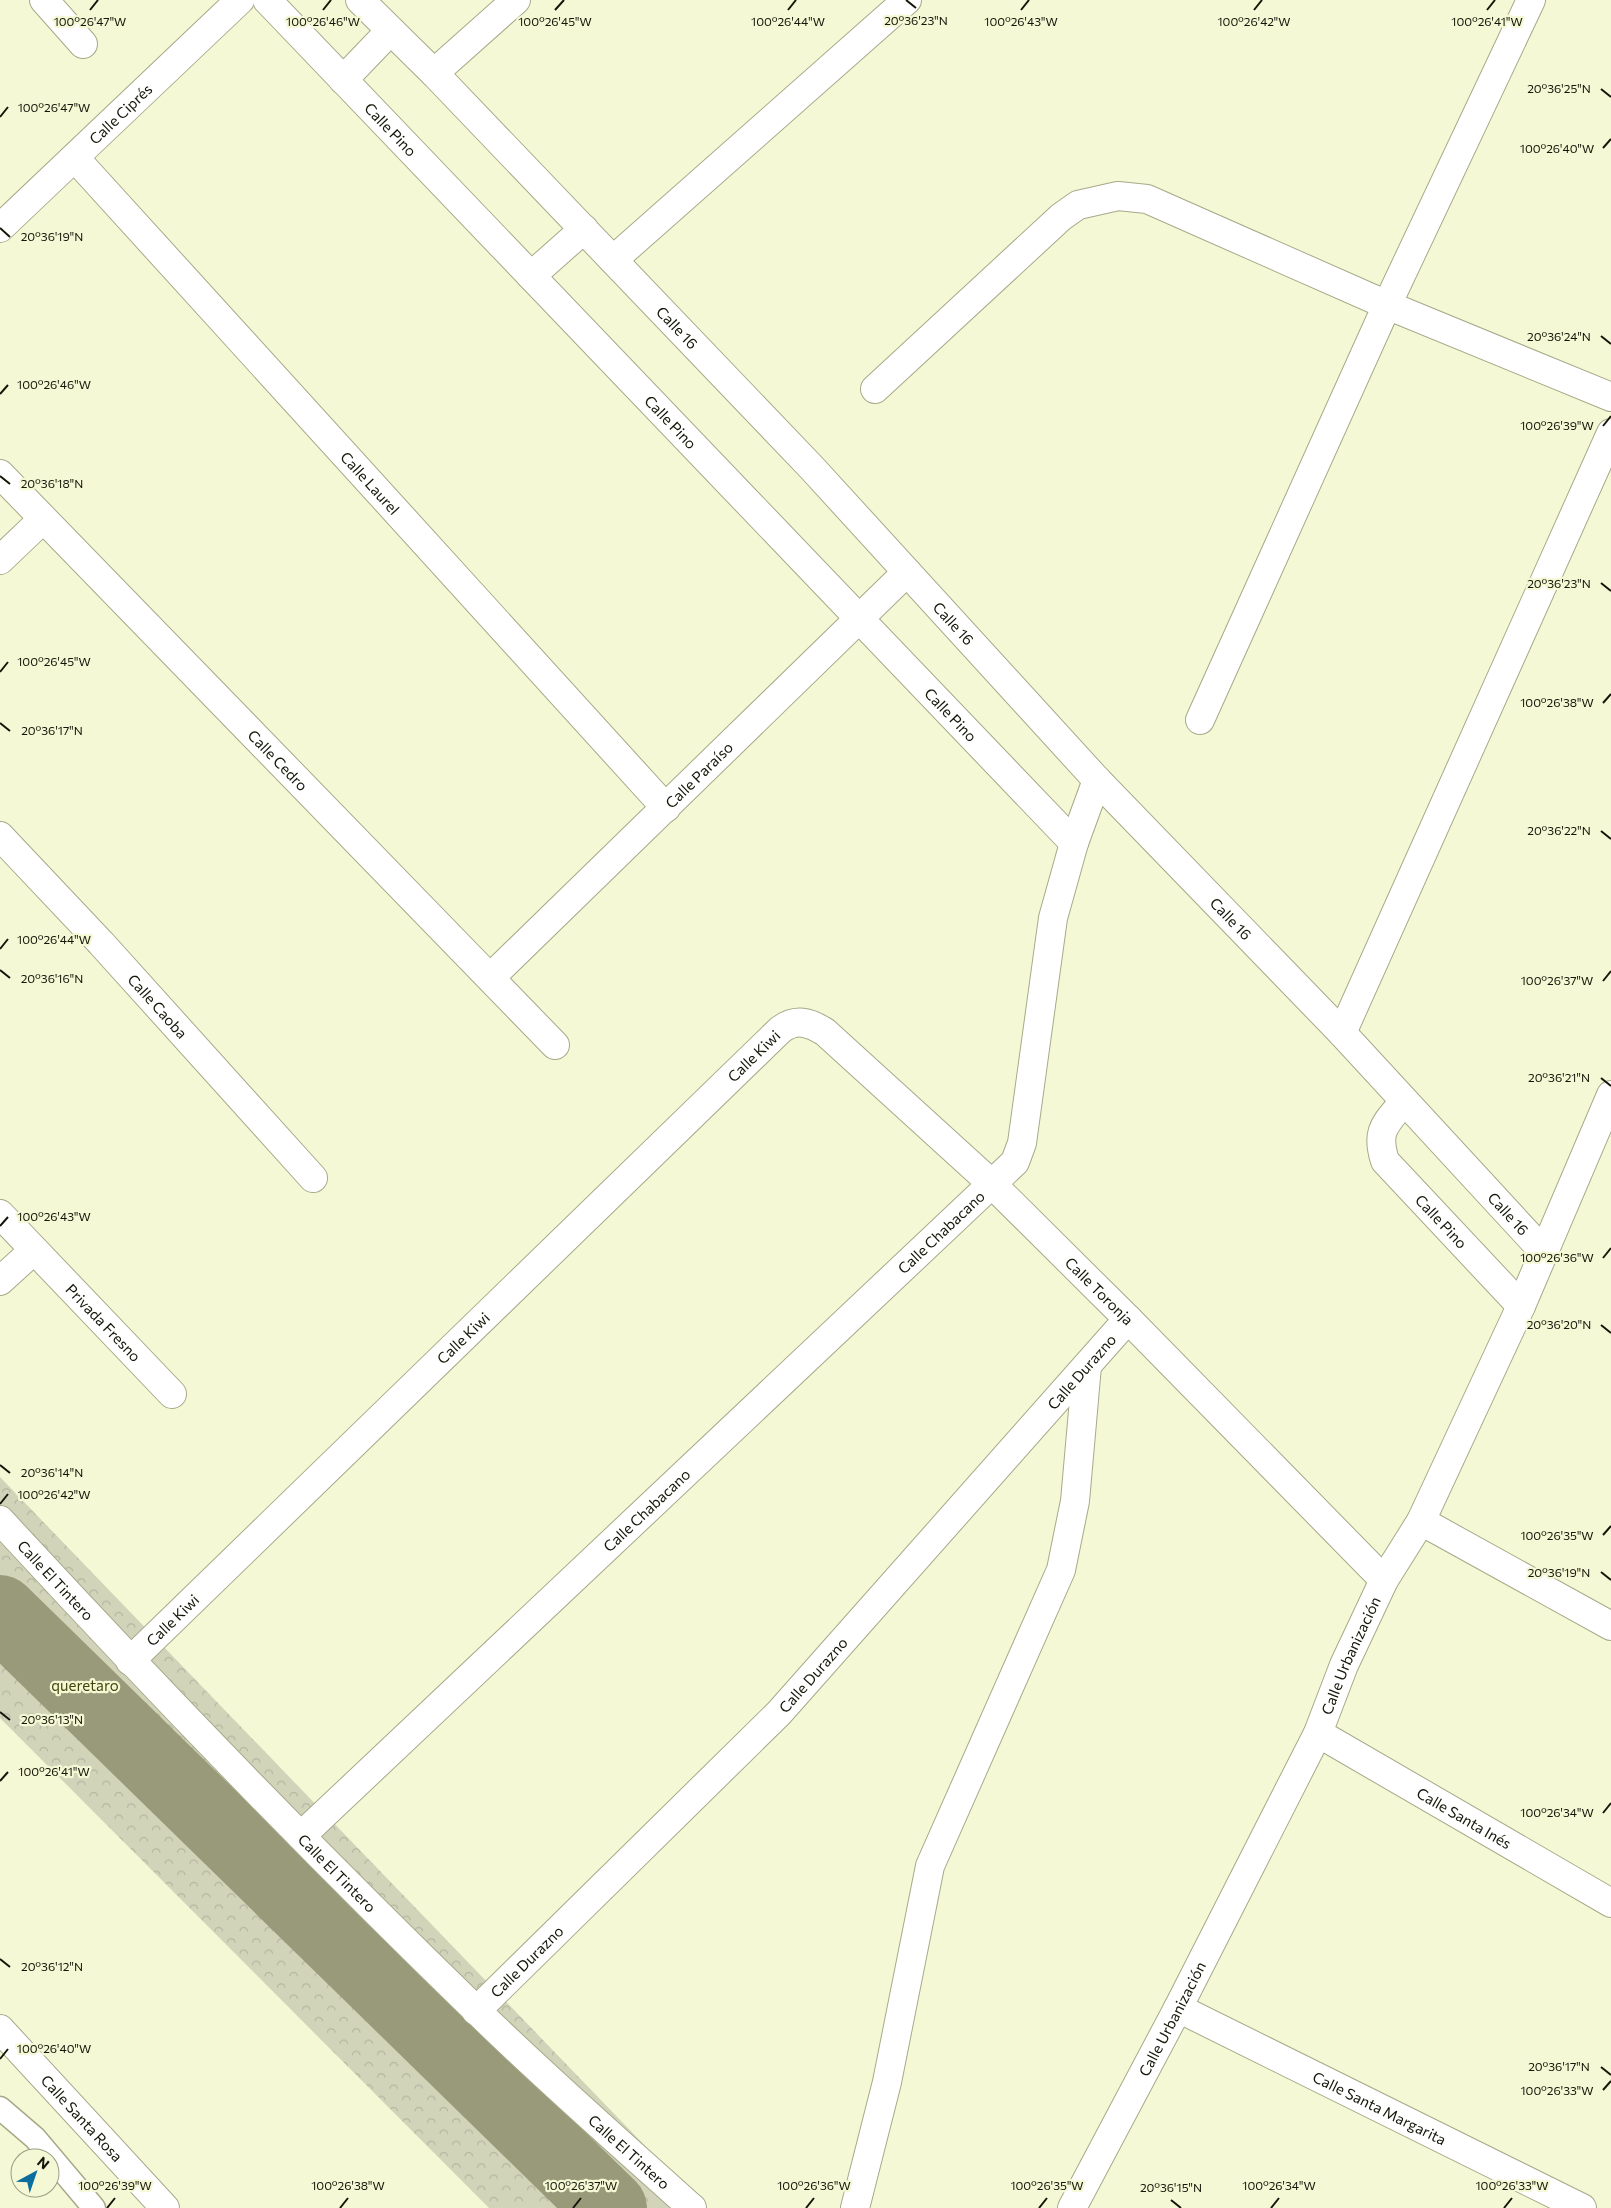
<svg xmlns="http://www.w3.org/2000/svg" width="1611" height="2208" viewBox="0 0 1611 2208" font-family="Commissioner,sans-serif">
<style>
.park{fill:url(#park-crowns)}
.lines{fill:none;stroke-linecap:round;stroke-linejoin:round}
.river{stroke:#989a7a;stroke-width:74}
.service-casing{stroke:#a7a989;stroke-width:25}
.minor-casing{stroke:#a7a989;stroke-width:30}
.tertiary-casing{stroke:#a7a989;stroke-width:30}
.service{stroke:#fff;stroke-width:22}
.minor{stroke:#fff;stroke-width:28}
.tertiary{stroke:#fff;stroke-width:28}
.ticks{fill:none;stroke:#151609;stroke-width:2}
.labels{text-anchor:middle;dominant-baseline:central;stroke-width:4.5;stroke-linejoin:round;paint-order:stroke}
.street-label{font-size:15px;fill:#151609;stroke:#f5f8d5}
.park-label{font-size:15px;fill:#43440b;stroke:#f5f8d5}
.ticks-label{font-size:12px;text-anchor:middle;fill:#151609;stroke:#f5f8d5;stroke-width:4.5;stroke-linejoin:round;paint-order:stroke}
</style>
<defs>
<pattern id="park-crowns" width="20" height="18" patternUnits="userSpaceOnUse" patternTransform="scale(1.25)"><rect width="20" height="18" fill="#d2d4ba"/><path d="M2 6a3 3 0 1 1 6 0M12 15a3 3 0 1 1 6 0" fill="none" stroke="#b3b59f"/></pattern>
</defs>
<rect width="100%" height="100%" fill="#f5f8d5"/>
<path class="park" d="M0 1477 705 2208H489L0 1718Z"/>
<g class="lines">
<path class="river" d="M0 1612 610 2208"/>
<defs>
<path id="service" d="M0 2108 35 2138 94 2208"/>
<g id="minor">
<path d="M44 0 83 44"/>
<path id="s1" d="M267 0 1074 843"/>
<path id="s2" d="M360 0 434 73 812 468 1097 780 1342 1033 1544 1252"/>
<path d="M434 73 516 0"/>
<path d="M343 80 390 31"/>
<path id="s3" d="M75 158 666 808"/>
<path id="s4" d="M0 228 240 0"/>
<path d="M613 260 907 0"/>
<path d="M531 276 584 229"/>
<path d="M875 389 1061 217 1078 205 1118 196 1147 199 1387 305 1611 397"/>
<path id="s5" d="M0 474 555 1045"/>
<path d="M0 560 43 519"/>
<path d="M1200 720 1387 305 1531 0"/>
<path id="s6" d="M0 836 101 943 313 1178"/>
<path id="s7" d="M491 977 907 572"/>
<path d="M1342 1033 1611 433"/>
<path id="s8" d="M1404 1101C1386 1124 1375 1130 1385 1161L1521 1306"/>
<path id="s9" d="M0 1214 172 1394"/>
<path d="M0 1281 34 1250"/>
<path id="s10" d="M0 1520C154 1687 312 1851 475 2009 545 2078 619 2142 692 2208"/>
<path d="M1421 1521 1611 1626"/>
<path id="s11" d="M130 1661 780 1030C796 1018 809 1022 825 1032L992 1184 1128 1319 1384 1580"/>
<path id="s12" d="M1318 1733 1611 1903"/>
<path id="s13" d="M301 1836 1015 1162 1022 1143 1053 918 1074 843 1097 780"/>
<path id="s14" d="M1178 2008 1582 2208"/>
<path id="s15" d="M476 2011 779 1713 1128 1319"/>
<path d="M855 2208 887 2082 930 1866 1061 1570 1075 1501 1087 1366"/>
<path id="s16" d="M1072 2208 1178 2008 1318 1733 1344 1665 1384 1580 1421 1521 1521 1306 1611 1095"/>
</g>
<g id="tertiary">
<path id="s17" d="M0 2029 165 2208"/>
</g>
</defs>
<use href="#service" class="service-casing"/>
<use href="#minor" class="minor-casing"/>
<use href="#tertiary" class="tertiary-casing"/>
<use href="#service" class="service"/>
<use href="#minor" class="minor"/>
<use href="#tertiary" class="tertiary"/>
</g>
<path class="ticks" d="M906 0 916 8M90 10 98 0M323 10 331 0M555 10 564 0M788 10 796 0M1021 10 1029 0M1254 10 1262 0M1487 10 1495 0M1601 89 1611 97M0 117 8 107M1603 148 1611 139M0 228 10 237M1601 336 1611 344M0 394 8 385M1603 426 1611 416M0 476 10 484M1601 583 1611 591M0 672 8 662M1603 703 1611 694M0 723 10 731M1601 831 1611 839M0 949 8 939M0 970 10 978M1603 981 1611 971M1601 1078 1611 1086M0 1226 8 1217M1603 1258 1611 1248M1601 1325 1611 1333M0 1465 10 1473M0 1504 8 1494M1603 1535 1611 1526M1601 1572 1611 1580M0 1712 10 1720M0 1781 8 1772M1603 1813 1611 1803M0 1959 10 1967M0 2059 8 2049M1601 2067 1611 2075M1603 2090 1611 2081M1171 2200 1181 2208M107 2208 115 2198M340 2208 348 2198M573 2208 581 2198M806 2208 814 2198M1039 2208 1047 2198M1271 2208 1279 2198M1504 2208 1512 2198"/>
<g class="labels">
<g class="street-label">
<text stroke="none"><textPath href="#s4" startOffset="166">Calle Ciprés</textPath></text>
<text stroke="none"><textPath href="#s1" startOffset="179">Calle Pino</textPath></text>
<text stroke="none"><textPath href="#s2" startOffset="456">Calle 16</textPath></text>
<text stroke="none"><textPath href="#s1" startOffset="584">Calle Pino</textPath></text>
<text stroke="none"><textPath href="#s3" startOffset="439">Calle Laurel</textPath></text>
<text stroke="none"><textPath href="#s2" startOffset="861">Calle 16</textPath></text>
<text stroke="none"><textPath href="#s1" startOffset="989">Calle Pino</textPath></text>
<text stroke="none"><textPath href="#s5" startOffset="399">Calle Cedro</textPath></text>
<text stroke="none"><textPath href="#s7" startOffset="290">Calle Paraíso</textPath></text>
<text stroke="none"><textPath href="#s2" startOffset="1266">Calle 16</textPath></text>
<text stroke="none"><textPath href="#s6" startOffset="232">Calle Caoba</textPath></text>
<text stroke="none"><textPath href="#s11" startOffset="869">Calle Kiwi</textPath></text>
<text stroke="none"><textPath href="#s2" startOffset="1671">Calle 16</textPath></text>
<text stroke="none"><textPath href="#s8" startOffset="150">Calle Pino</textPath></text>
<text stroke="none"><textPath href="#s13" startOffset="880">Calle Chabacano</textPath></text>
<text stroke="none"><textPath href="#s11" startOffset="1332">Calle Toronja</textPath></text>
<text stroke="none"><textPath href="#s9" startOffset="150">Privada Fresno</textPath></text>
<text stroke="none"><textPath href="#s11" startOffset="464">Calle Kiwi</textPath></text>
<text stroke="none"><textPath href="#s15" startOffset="881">Calle Durazno</textPath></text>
<text stroke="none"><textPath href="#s13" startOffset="475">Calle Chabacano</textPath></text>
<text stroke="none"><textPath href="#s10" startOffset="82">Calle El Tintero</textPath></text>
<text stroke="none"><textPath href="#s11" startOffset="59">Calle Kiwi</textPath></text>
<text stroke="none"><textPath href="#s16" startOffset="619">Calle Urbanización</textPath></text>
<text stroke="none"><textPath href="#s15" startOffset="476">Calle Durazno</textPath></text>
<text stroke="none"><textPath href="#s12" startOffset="169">Calle Santa Inés</textPath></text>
<text stroke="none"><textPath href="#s10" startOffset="488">Calle El Tintero</textPath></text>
<text stroke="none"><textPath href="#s15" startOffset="71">Calle Durazno</textPath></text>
<text stroke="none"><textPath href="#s16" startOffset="214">Calle Urbanización</textPath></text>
<text stroke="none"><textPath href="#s14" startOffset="225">Calle Santa Margarita</textPath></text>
<text stroke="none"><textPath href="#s17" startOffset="121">Calle Santa Rosa</textPath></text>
<text stroke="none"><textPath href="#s10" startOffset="892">Calle El Tintero</textPath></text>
</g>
<g class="park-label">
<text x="85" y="1685">queretaro</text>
</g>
</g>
<g class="ticks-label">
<text x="916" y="25">20°36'23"N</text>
<text x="90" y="26">100°26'47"W</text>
<text x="323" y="26">100°26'46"W</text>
<text x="555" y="26">100°26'45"W</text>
<text x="788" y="26">100°26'44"W</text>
<text x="1021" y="26">100°26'43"W</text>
<text x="1254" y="26">100°26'42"W</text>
<text x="1487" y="26">100°26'41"W</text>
<text x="1559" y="93">20°36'25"N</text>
<text x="54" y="112">100°26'47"W</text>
<text x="1557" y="153">100°26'40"W</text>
<text x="52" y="241">20°36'19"N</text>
<text x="1559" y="341">20°36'24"N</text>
<text x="54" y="389">100°26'46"W</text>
<text x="1557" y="430">100°26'39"W</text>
<text x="52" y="488">20°36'18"N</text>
<text x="1559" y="588">20°36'23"N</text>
<text x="54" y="666">100°26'45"W</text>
<text x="1557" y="707">100°26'38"W</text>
<text x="52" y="735">20°36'17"N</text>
<text x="1559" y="835">20°36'22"N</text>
<text x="54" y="944">100°26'44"W</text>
<text x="52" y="983">20°36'16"N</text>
<text x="1557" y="985">100°26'37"W</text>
<text x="1559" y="1082">20°36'21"N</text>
<text x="54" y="1221">100°26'43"W</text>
<text x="1557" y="1262">100°26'36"W</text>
<text x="1559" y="1329">20°36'20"N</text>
<text x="52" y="1477">20°36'14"N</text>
<text x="54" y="1499">100°26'42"W</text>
<text x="1557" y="1540">100°26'35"W</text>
<text x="1559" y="1577">20°36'19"N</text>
<text x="52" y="1724">20°36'13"N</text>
<text x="54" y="1776">100°26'41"W</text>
<text x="1557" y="1817">100°26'34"W</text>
<text x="52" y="1971">20°36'12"N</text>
<text x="54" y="2053">100°26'40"W</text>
<text x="1559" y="2071">20°36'17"N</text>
<text x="1557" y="2095">100°26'33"W</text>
<text x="115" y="2190">100°26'39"W</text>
<text x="348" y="2190">100°26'38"W</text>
<text x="581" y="2190">100°26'37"W</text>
<text x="814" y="2190">100°26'36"W</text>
<text x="1047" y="2190">100°26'35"W</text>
<text x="1279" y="2190">100°26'34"W</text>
<text x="1512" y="2190">100°26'33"W</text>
<text x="1171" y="2192">20°36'15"N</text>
</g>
<g transform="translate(35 2173) rotate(40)"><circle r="24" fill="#f5f8d5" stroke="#9b9e83"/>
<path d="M0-4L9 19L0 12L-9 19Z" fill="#0b6e9c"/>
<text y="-8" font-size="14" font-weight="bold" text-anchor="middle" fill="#151609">N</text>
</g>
</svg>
